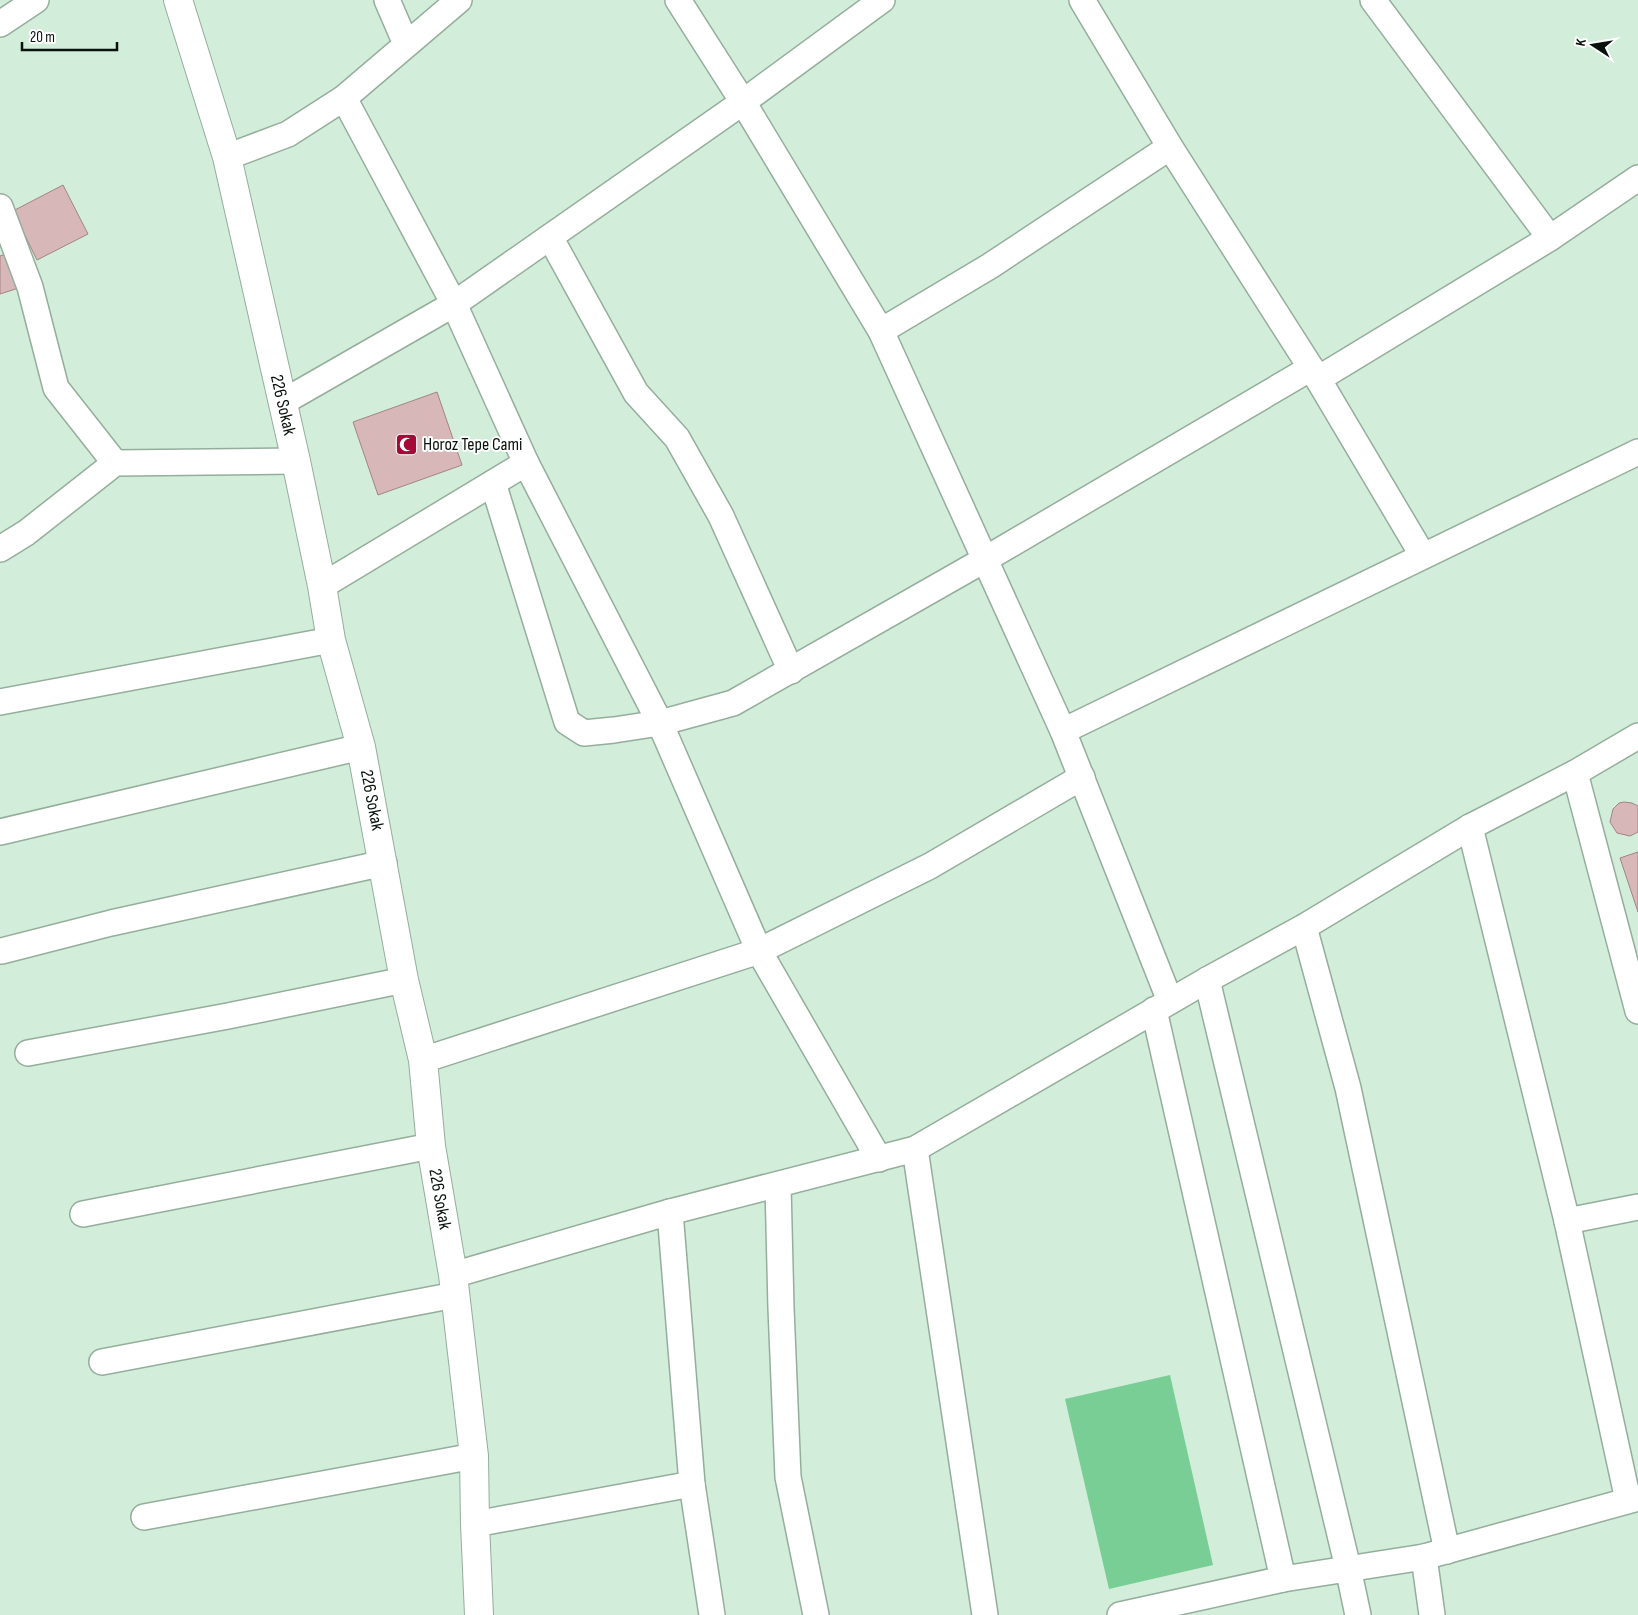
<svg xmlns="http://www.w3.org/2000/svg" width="1638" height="1615" viewBox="0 0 1638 1615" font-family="'Sofia Sans Condensed',sans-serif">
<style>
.grass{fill:#79ce96}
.building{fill:#d8b7b8;stroke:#a38486}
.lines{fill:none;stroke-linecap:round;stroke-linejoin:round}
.minor-casing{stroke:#95ae9c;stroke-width:28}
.tertiary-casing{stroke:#95ae9c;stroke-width:30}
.minor{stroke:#fff;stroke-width:25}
.tertiary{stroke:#fff;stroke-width:28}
.labels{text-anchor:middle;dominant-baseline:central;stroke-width:4;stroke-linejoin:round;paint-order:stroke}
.street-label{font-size:18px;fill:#09120c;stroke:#fff}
.poi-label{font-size:18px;fill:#09120c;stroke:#fff;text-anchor:start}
</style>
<rect width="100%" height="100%" fill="#d2edda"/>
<path class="grass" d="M1170 1375 1213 1565 1109 1589 1065 1399Z"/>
<g class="building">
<path d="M63 185 88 234 37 260 13 211Z"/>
<path d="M14 251 25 286 0 294V256Z"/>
<path d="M437 392 462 465 378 495 353 422Z"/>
<path d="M1624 802 1632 803 1638 806V832L1630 836 1617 833 1610 822 1613 809 1619 803Z"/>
<path d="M1638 852V912L1620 858Z"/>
</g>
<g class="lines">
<defs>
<g id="minor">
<path d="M387 0 406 44"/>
<path d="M678 0 743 102 881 331 1063 731 1170 1001"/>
<path d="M1082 0 1170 147 1318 379 1423 556"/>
<path d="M1373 0 1550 238"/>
<path d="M0 24 36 0"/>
<path d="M344 98 454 304 526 463 660 723 759 951 879 1159"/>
<path d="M227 157 288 134 344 98 459 0"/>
<path d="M0 207 30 287 56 388 115 463"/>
<path d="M550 237 636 393 677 438 721 516 791 671"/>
<path d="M881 331 990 266 1170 147"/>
<path d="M1318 379 1550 238 1638 178"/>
<path d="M283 402 454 304 743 102 882 0"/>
<path d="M493 483 567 722 584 733 614 730 660 723 733 703 984 560 1311 368"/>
<path d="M0 549 26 533 115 463 296 461"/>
<path d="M322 586 526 463"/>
<path d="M0 702 331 640"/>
<path d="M1063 731 1638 452"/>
<path d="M1575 773 1638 1011"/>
<path d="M1470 827 1567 1221 1628 1500"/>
<path d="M0 832 361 747"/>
<path d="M1304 927 1348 1088 1447 1551"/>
<path d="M2 951 111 923 384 863"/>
<path d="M1207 980 1348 1568 1358 1615"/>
<path d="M1154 1010 1283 1579"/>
<path d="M28 1053 228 1016 404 980"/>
<path d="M423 1060 759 951 930 866 1082 777"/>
<path d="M915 1149 985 1615"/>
<path d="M778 1185 781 1308 788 1477 816 1615"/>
<path d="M670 1212 692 1484 712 1615"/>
<path d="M83 1214 431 1146"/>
<path d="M1567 1221 1638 1207"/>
<path d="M453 1275 670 1212 915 1149 1207 980 1304 927 1470 827 1575 773 1638 736"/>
<path d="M102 1362 455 1295"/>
<path d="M144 1517 474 1456"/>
<path d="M475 1524 692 1484"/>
<path d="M1424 1557 1432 1615"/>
<path d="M1120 1615 1283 1579 1424 1557 1638 1498"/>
</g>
<path id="tertiary" d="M178 0 227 157 296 461 322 586 331 640 361 747 404 980 423 1060 431 1146 453 1275 474 1456 475 1524 479 1615"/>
</defs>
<use href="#minor" class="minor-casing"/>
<use href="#tertiary" class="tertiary-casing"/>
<use href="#minor" class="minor"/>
<use href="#tertiary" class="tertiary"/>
</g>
<defs>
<symbol id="mosque-square" viewBox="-11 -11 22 22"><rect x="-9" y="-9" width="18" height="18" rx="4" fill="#a50937" stroke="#fff"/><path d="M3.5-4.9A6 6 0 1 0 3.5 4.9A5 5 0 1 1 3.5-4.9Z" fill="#fff"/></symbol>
</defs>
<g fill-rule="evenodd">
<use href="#mosque-square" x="394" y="432" width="25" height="25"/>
</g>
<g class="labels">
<g class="street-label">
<text transform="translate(283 405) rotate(77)">226 Sokak</text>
<text transform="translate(372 800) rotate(79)">226 Sokak</text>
<text transform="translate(440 1199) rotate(80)">226 Sokak</text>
</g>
<g class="poi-label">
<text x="423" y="444">Horoz Tepe Cami</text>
</g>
</g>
<g transform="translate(1593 45) rotate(282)" stroke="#ffffff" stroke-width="4" paint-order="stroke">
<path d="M0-4L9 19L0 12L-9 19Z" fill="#09120c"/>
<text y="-8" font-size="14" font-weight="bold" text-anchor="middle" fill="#09120c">K</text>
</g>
<path d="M22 42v8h95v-8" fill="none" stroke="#09120c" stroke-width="2.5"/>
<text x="30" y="42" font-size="15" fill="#09120c" stroke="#ffffff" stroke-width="4" paint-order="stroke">20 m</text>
</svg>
